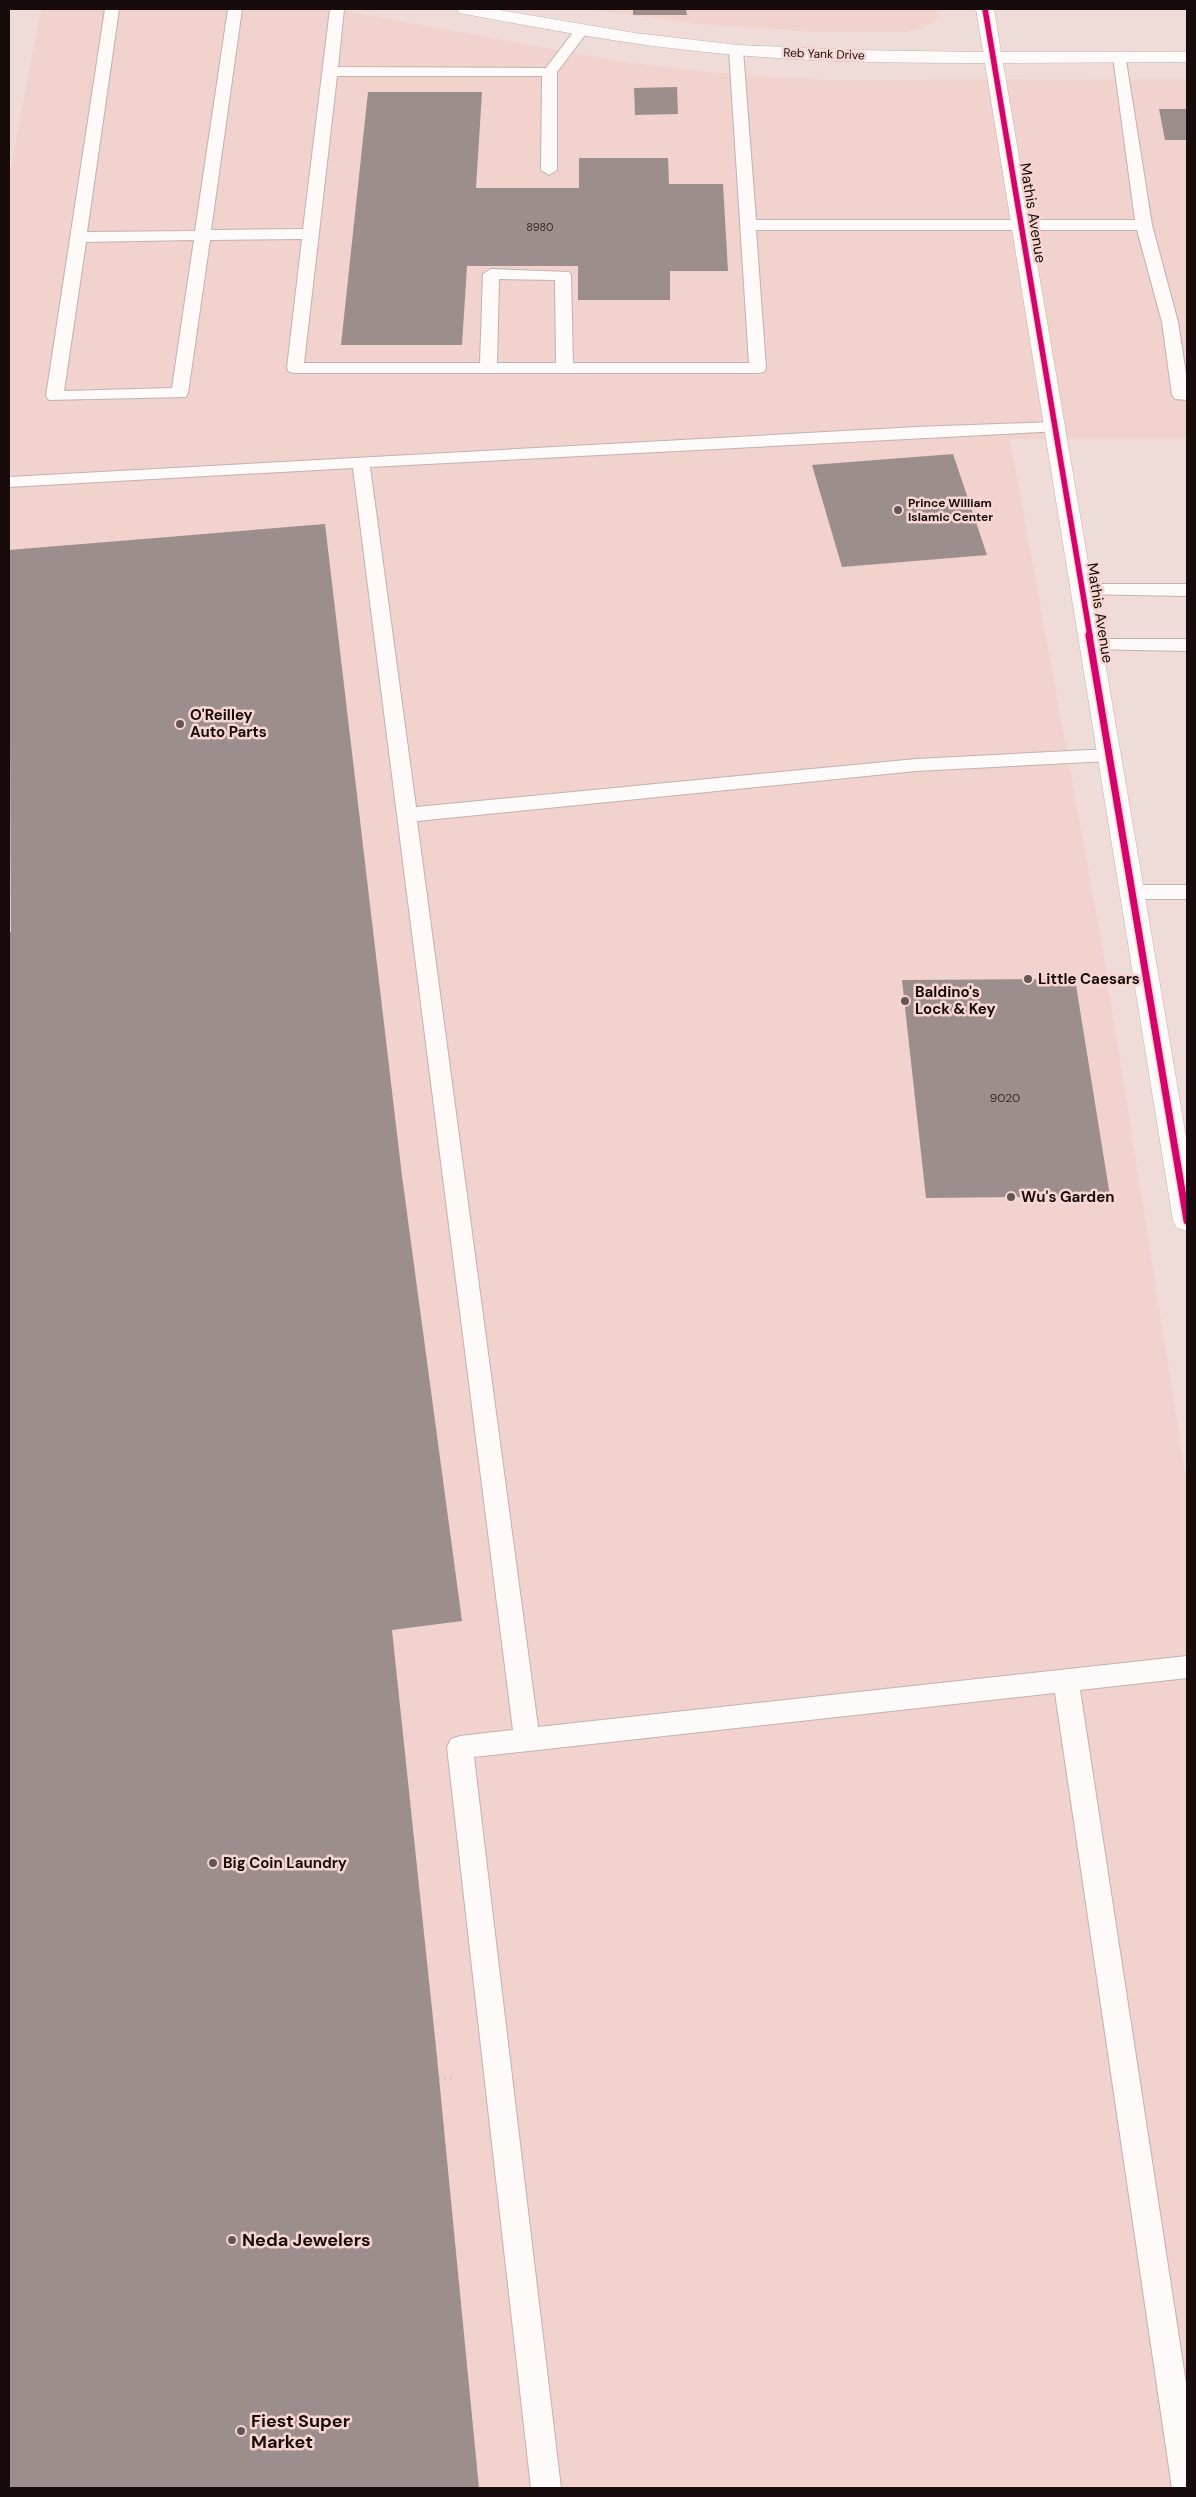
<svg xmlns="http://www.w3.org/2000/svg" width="1196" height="2497" viewBox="0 0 1196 2497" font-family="'DM Sans',sans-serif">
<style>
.built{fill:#f1d2cd}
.building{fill:#9c8e8d}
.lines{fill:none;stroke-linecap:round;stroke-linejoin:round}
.lane-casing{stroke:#c1b2b0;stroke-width:2}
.secondary-casing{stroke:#c1b2b0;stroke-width:1}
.path{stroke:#c8c2c1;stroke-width:4;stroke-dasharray:1 4.5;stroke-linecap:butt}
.lane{fill:#fdfaf9;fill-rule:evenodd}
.secondary{fill:#fdfaf9;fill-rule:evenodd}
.cycleway-far1-casing{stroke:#f7d6d1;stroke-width:8}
.cycleway-casing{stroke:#f7d6d1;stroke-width:10}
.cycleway-far1{stroke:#d6006c;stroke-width:5.5}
.cycleway{stroke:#d6006c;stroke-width:7}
.poi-dot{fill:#635553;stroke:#f7d6d1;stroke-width:2}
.labels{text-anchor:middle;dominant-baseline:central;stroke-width:5;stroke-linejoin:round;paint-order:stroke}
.far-number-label{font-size:11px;fill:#382c2c}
.far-street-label{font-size:12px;fill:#170c0b;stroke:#f7d6d1}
.far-poi-label{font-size:12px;font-weight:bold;fill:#170c0b;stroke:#f7d6d1;text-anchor:start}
.number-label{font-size:12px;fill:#382c2c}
.street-label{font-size:15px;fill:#170c0b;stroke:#f7d6d1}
.poi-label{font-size:15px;font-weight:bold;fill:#170c0b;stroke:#f7d6d1;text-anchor:start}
.near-poi-label{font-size:18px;font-weight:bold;fill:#170c0b;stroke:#f7d6d1;text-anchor:start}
</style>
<rect width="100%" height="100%" fill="#efdcd9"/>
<g class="built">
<path d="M41 9H336L617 61 717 73 770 77 833 80 1187 79V439H1010L1101 939 1187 1484V2488H9V177Z"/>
<path d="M587 9H939L938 16 933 22 922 28 905 32H816L699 24Z"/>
</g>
<g class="building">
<path d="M633 9H686L687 15H633Z"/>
<path d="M677 87 678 114 635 115 634 88Z"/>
<path d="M368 92H482L476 188H579V158H668L669 184H723L728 271H670V300H578V266H467L462 345H341Z"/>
<path d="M1159 109H1187V140H1165Z"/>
<path d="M953 454 987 555 842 567 812 465Z"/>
<path d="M325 524 402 1176 462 1621 392 1630 436 2047 479 2488H9V932H11L9 550Z"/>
<path d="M1075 979 1110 1196 926 1198 902 980Z"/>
</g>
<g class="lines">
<defs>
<g id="lane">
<path d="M105 9H119L87 232 195 231 228 9H242L211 230 303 229 330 9H344L338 67 546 68 577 27H587L589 30 557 72V170L549 175 541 170 542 76H337L304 363H480L483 274 491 269 569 272 571 275 573 363H749L729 50 736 46 743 50 756 220H1135L1113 57 1120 53 1125 54 1152 225 1178 322 1187 380V400L1175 399 1172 395 1162 322 1137 230H756L766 368 764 372 758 373H295L289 372 287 368 302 239 210 240 188 393 186 397 49 400 46 396ZM194 240 172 388 64 391 86 242ZM499 279 555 280 556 363H497Z"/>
<path d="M1055 422 1061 423 1064 427 1061 431 370 467 416 807 916 759 1109 749 1116 750 1119 755 1116 760 1109 761 916 771 417 821 538 1727 1187 1656V1678L1080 1690 1187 2390V2488H1172L1055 1693 474 1757 561 2488H531L447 1747 451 1739 460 1736 513 1730 353 468 9 487V477L916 427Z"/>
<path d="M1082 584H1187V596L1076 594 1073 590 1076 586Z"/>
<path d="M1091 639H1187V651L1084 649 1082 645 1084 641Z"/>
<path d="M1132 885H1187V899H1132L1125 897 1122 892 1125 887Z"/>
</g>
<path id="secondary" d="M456 9H493L635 33 738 45 850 50 983 52 976 9H994L1001 52H1187V62L1003 63 1187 1143V1231L1177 1228 1173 1221 985 63C892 63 798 62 705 52 624 44 545 29 465 14L459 13Z"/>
</defs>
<use href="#lane" class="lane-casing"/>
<use href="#secondary" class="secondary-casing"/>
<path class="path" d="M439 2079 453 2077"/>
<use href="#lane" class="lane"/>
<use href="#secondary" class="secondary"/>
<defs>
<path id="cycleway-far1" d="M985 9 1090 636"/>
<path id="cycleway" d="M1089 635 1187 1221"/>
</defs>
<use href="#cycleway-far1" class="cycleway-far1-casing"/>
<use href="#cycleway" class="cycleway-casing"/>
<use href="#cycleway-far1" class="cycleway-far1"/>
<use href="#cycleway" class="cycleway"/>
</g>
<g class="poi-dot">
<circle cx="898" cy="510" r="5"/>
<circle cx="180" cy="724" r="5"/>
<circle cx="1028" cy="979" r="5"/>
<circle cx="905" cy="1001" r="5"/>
<circle cx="1011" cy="1197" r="5"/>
<circle cx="213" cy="1863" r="5"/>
<circle cx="232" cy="2240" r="5"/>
<circle cx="241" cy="2431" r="5"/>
</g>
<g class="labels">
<g class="far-number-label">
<text x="540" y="227">8980</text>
</g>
<g class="far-street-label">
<text transform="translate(824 54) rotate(2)">Reb Yank Drive</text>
</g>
<g class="far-poi-label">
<text x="908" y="503">Prince William<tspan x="908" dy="14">Islamic Center</tspan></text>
</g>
<g class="number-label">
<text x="1005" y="1098">9020</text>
</g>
<g class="street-label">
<text transform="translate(1033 213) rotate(81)">Mathis Avenue</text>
<text transform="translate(1100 613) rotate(81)">Mathis Avenue</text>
</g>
<g class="poi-label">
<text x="190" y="715">O'Reilley<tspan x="190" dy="17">Auto Parts</tspan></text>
<text x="1038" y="979">Little Caesars</text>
<text x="915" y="992">Baldino's<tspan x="915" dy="17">Lock &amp; Key</tspan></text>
<text x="1021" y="1197">Wu's Garden</text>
<text x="223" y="1863">Big Coin Laundry</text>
</g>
<g class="near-poi-label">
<text x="242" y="2240">Neda Jewelers</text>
<text x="251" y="2421">Fiest Super<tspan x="251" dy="21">Market</tspan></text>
</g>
</g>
<rect width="1196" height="2497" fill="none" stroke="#170c0b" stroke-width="20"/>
</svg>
